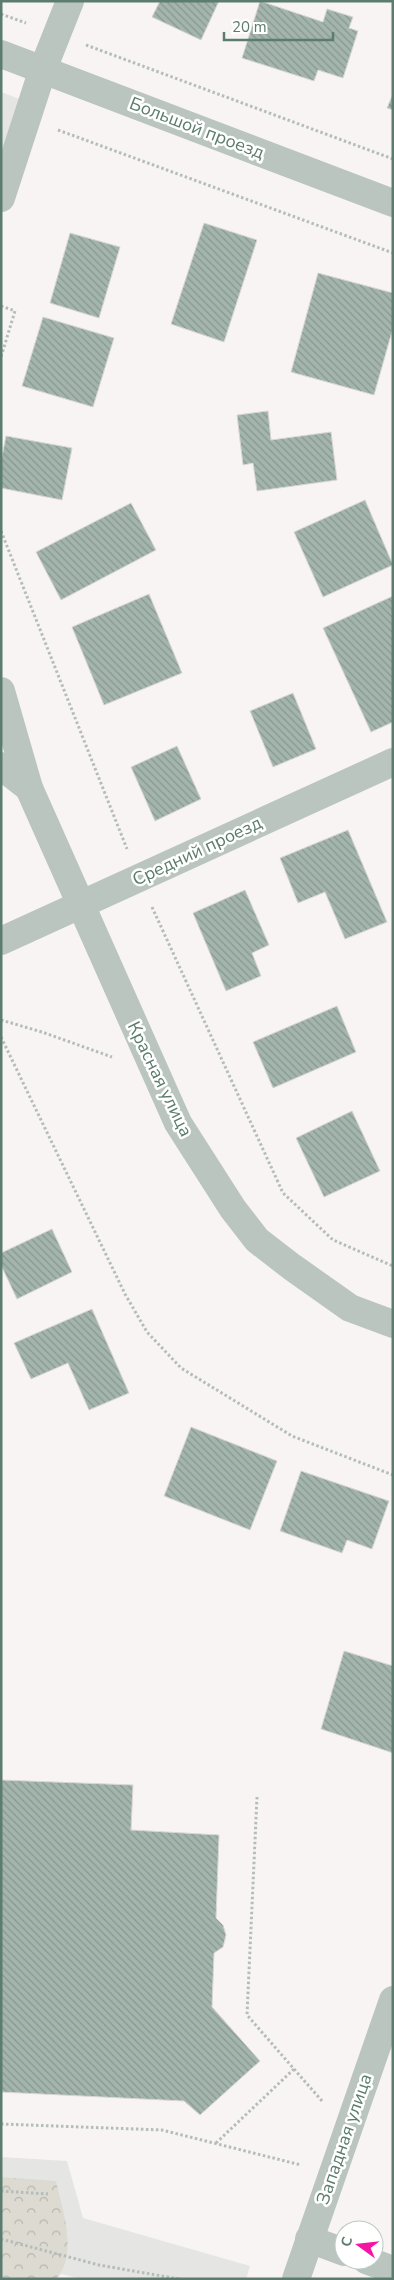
<svg xmlns="http://www.w3.org/2000/svg" width="394" height="2280" viewBox="0 0 394 2280" font-family="'Nunito Sans',sans-serif">
<style>
.built{fill:#e5e5e4}
.forest{fill:url(#forest-crowns)}
.building{fill:url(#building-back-hatch);stroke:#d9d6d6}
.lines{fill:none;stroke-linecap:round;stroke-linejoin:round}
.path{stroke:#b5bdba;stroke-width:3;stroke-dasharray:2.5 2.5;stroke-linecap:butt}
.street{stroke:#bac5c0;stroke-width:28}
.labels{text-anchor:middle;dominant-baseline:central;stroke-width:5;stroke-linejoin:round;paint-order:stroke}
.street-label{font-size:18px;fill:#5b7c6e;stroke:#fff}
</style>
<defs>
<pattern id="forest-crowns" width="20" height="18" patternUnits="userSpaceOnUse" patternTransform="scale(1.25)"><rect width="20" height="18" fill="#dddad2"/><path d="M2 6a3 3 0 1 1 6 0M12 15a3 3 0 1 1 6 0" fill="none" stroke="#b6b6af"/></pattern>
<pattern id="building-back-hatch" width="6" height="6" patternUnits="userSpaceOnUse" patternTransform="scale(1.25)"><rect width="6" height="6" fill="#a3b5ad"/><path d="M-1 5l2 2M0 0l6 6M5-1l2 2" fill="none" stroke="#889891"/></pattern>
</defs>
<rect width="100%" height="100%" fill="#f7f4f3"/>
<g class="built">
<path d="M1 92 22 100 1 165Z"/>
<path d="M1 2157 67 2161 83 2218 250 2266 246 2279H82L61 2274 56 2279H1Z"/>
</g>
<path class="forest" d="M1 2177 56 2181C62 2209 79 2255 56 2279H1Z"/>
<g class="building">
<path d="M160 1H219L201 40 152 17Z"/>
<path d="M260 1 323 22 327 9 353 17 349 28 358 31 343 78 318 70 314 81 242 58Z"/>
<path d="M393 94V110L387 108Z"/>
<path d="M204 223 257 240 224 342 171 324Z"/>
<path d="M70 233 120 247 99 318 50 303Z"/>
<path d="M318 273 393 293V328L374 395 291 372Z"/>
<path d="M43 317 114 338 93 407 22 386Z"/>
<path d="M268 411 271 440 331 432 337 480 257 491 253 463 243 465 237 415Z"/>
<path d="M6 436 72 448 62 500 1 488V462Z"/>
<path d="M365 500 393 565 323 597 294 532Z"/>
<path d="M131 503 156 550 61 600 36 552Z"/>
<path d="M149 594 182 673 104 705 72 627Z"/>
<path d="M393 596V722L371 732 323 628Z"/>
<path d="M293 693 316 749 273 767 250 711Z"/>
<path d="M177 746 201 799 155 821 131 767Z"/>
<path d="M348 830 387 922 345 939 325 892 298 903 280 858Z"/>
<path d="M245 890 269 945 252 953 261 976 226 991 193 913Z"/>
<path d="M337 1006 356 1052 273 1088 253 1042Z"/>
<path d="M352 1111 380 1171 324 1197 296 1138Z"/>
<path d="M52 1229 72 1272 17 1299 1 1265V1253Z"/>
<path d="M92 1309 129 1393 89 1410 68 1363 31 1379 14 1343Z"/>
<path d="M191 1427 277 1461 250 1530 164 1496Z"/>
<path d="M301 1471 389 1501 372 1549 347 1540 342 1553 280 1531Z"/>
<path d="M344 1651 393 1666V1753L321 1729Z"/>
<path d="M1 1780 133 1785 131 1830 219 1835 216 1918 223 1925 226 1935 223 1947 214 1953 212 2007 260 2061 200 2115 184 2101 1 2092Z"/>
</g>
<g class="lines">
<g class="path">
<path d="M1 14 26 23"/>
<path d="M86 45 393 159"/>
<path d="M58 130 393 253"/>
<path d="M1 306 15 311 1 357"/>
<path d="M1 531 127 849"/>
<path d="M152 907 283 1193 333 1240 393 1266"/>
<path d="M1 1020 42 1032 112 1057"/>
<path d="M1 1037 125 1294 147 1332 181 1368 292 1436 393 1475"/>
<path d="M294 2069 322 2101"/>
<path d="M1 2124 162 2130 301 2165"/>
<path d="M216 2143 294 2069 247 2015 257 1797"/>
<path d="M1 2191 48 2194"/>
<path d="M1 2239 99 2265 179 2279"/>
</g>
<g class="street">
<path d="M1 54 393 203"/>
<path d="M1 198 43 69 70 1"/>
<path d="M1 691 29 788"/>
<path d="M1 766 29 788 178 1123 233 1209 257 1240 292 1267 350 1308 393 1324"/>
<path d="M1 941 393 762"/>
<path d="M309 2239 344 2252"/>
<path d="M366 2260 393 2270"/>
<path d="M296 2279 393 2000"/>
</g>
</g>
<g class="labels">
<g class="street-label">
<text transform="translate(197 128) rotate(21)">Большой проезд</text>
<text transform="translate(197 851) rotate(-25)">Средний проезд</text>
<text transform="translate(160 1079) rotate(64)">Красная улица</text>
<text transform="translate(344 2139) rotate(-71)">Западная улица</text>
</g>
</g>
<rect width="394" height="2280" fill="none" stroke="#5b7c6e" stroke-width="5"/>
<g transform="translate(359 2245) rotate(285)"><circle r="24" fill="#ffffff" stroke="#bdcbc5"/>
<path d="M0-4L9 19L0 12L-9 19Z" fill="#f416a3"/>
<text y="-8" font-size="14" font-weight="bold" text-anchor="middle" fill="#5b7c6e">С</text>
</g>
<path d="M224 32v8h109v-8" fill="none" stroke="#5b7c6e" stroke-width="2.5"/>
<text x="232" y="32" font-size="15" fill="#5b7c6e" stroke="#ffffff" stroke-width="4" paint-order="stroke">20 m</text>
</svg>
